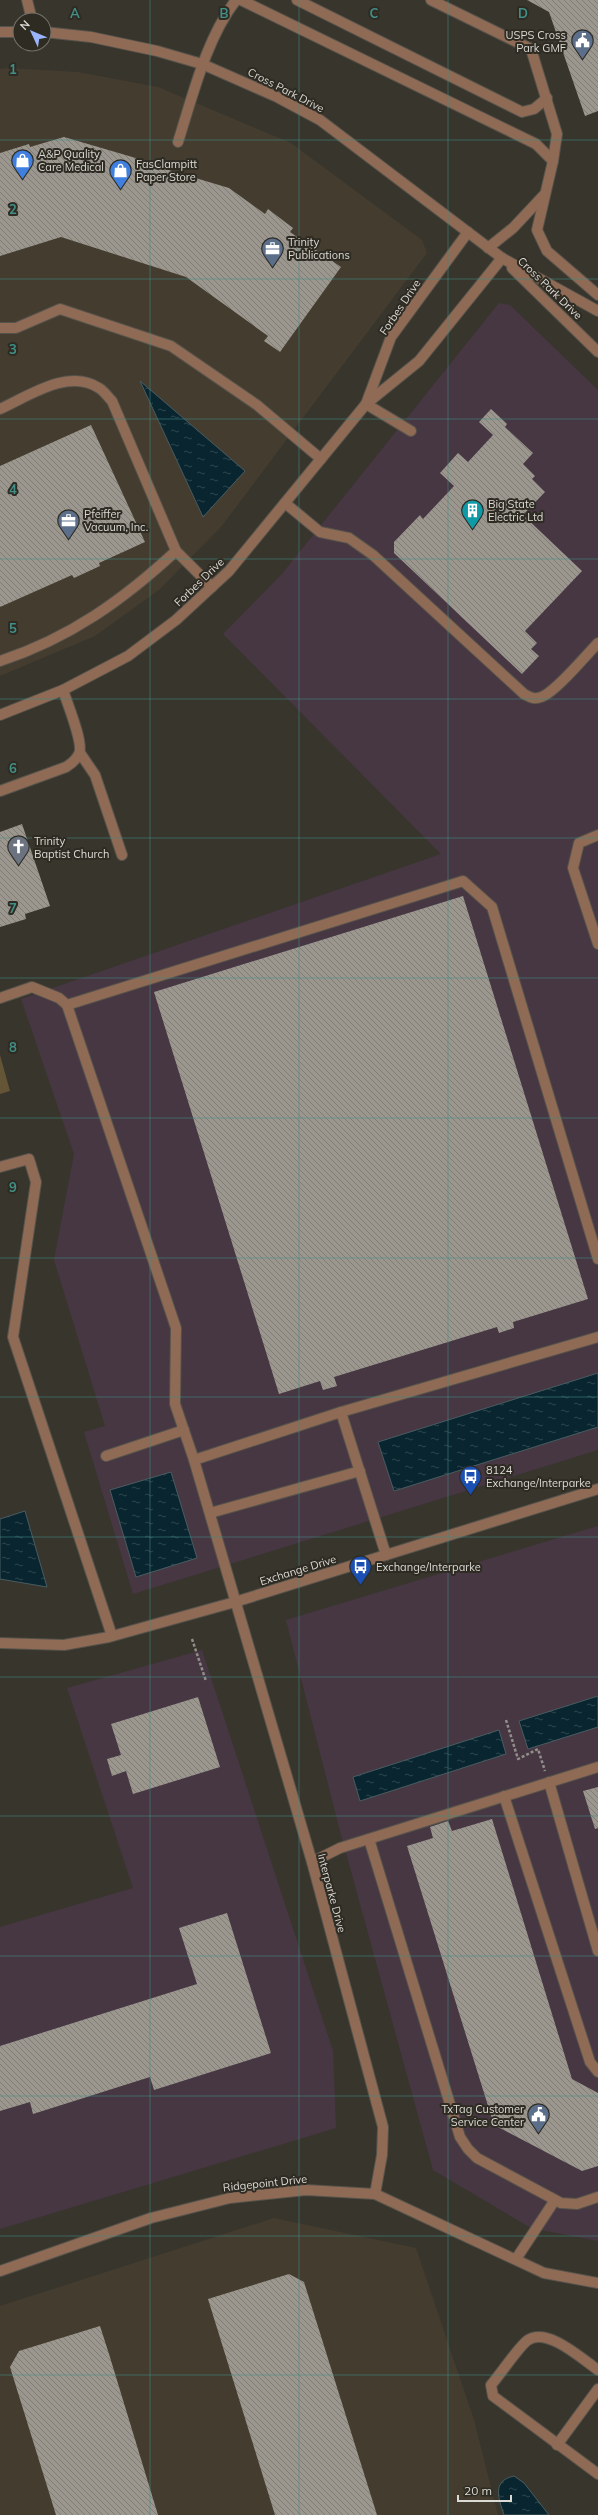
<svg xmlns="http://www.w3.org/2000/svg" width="598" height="2515" viewBox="0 0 598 2515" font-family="Mulish,sans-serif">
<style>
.commercial{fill:#473743}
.built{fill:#433c2f}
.pitch{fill:#645536}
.water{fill:url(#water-ripples);stroke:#485c61}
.building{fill:url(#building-back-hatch)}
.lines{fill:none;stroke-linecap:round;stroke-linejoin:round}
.minor-casing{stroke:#55534b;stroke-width:12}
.path{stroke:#918f89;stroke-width:2.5;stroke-dasharray:3 2;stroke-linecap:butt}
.minor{stroke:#8f6a55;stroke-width:10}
.grid{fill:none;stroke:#428f88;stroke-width:1;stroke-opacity:0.55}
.labels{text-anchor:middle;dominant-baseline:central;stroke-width:4;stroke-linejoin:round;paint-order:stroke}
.poi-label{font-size:11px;fill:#dbd9d4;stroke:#2e2b23;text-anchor:start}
.street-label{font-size:11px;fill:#dbd9d4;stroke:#2e2b23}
.grid-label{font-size:13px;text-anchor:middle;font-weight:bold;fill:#428f88;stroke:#2e2b23;stroke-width:4;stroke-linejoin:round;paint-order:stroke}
</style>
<defs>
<pattern id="water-ripples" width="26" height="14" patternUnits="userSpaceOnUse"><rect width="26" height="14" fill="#092630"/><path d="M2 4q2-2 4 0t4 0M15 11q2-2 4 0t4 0" fill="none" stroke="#2c454d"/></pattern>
<pattern id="building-back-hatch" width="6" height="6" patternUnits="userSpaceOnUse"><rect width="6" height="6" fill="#9b978f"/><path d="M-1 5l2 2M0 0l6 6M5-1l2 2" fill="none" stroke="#807d77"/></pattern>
</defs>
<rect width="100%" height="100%" fill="#38352d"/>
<g class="commercial">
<path d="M499 303 510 305 598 390V1450L133 1594 84 1432 105 1426 54 1260 74 1154 21 999 441 854 223 634 281 575Z"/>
<path d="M598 1526V2241L531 2228 433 2170 340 1831 286 1620Z"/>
<path d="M202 1650 333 2051 336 2128 0 2229V1927L133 1888 67 1688Z"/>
</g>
<g class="built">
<path d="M8 68 78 72 158 87 291 143 422 240 427 253 221 527 159 590 95 636 0 676V69Z"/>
<path d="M274 2218 416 2248 474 2420 498 2515H0V2306Z"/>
</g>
<path class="pitch" d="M0 1055 10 1091 0 1094Z"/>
<g class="water">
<path d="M140 381 245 471 203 517Z"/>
<path d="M598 1373V1427L394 1491 378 1442Z"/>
<path d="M171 1472 197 1558 136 1577 110 1490Z"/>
<path d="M25 1511 47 1587 0 1579V1519Z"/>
<path d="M598 1696V1727L528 1749 519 1721Z"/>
<path d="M499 1730 506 1754 360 1801 353 1777Z"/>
<path d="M514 2476 524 2483 549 2515H504C499 2499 491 2481 514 2476Z"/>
</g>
<g class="building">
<path d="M527 0H598V111L585 116 549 12Z"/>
<path d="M64 137 163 166 162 168 229 188 265 214 268 209 293 228 290 232 341 267 280 352 264 341 268 336 186 277 61 237 0 256V153L29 144 30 147Z"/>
<path d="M491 409 507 424 505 427 533 453 523 464 535 476 532 479 545 492 523 515 582 571 525 631 537 643 531 649 539 656 522 674 394 553V542L420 515 423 519 454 486 440 473 458 453 468 462 493 435 479 422Z"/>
<path d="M91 425 145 542 99 563 100 566 74 578 72 575 0 607V466Z"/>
<path d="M22 824 50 906 25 914 26 919 0 927V832Z"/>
<path d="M463 896 588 1299 513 1322 514 1328 499 1333 497 1327 334 1377 337 1386 323 1390 320 1381 279 1394 154 992Z"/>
<path d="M198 1697 220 1767 133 1794 126 1771 112 1776 107 1759 121 1755 111 1724Z"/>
<path d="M598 1787V1828L595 1829 583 1791Z"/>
<path d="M492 1819 572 2079 598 2093V2166L582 2171 494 2125 407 1846 433 1838 430 1827 448 1821 452 1831Z"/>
<path d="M227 1913 271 2053 154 2090 150 2077 33 2114 30 2102 0 2111V2046L197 1984 179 1928Z"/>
<path d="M289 2274 304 2282 377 2515H275L208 2299Z"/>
<path d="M100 2326 109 2354 158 2515H56L10 2367 19 2351Z"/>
</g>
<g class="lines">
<defs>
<g id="minor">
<path d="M27 0 32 20"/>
<path d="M241 0 536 144 553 161 537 230 547 251 598 295"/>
<path d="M297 0 522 112 534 109 547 98"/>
<path d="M431 0 531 49 557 134 553 161"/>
<path d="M0 32H20"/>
<path d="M44 32 91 37 157 51 202 64 277 97 320 120 502 258 598 311"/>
<path d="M178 142C193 95 206 39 236 0"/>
<path d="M488 248 513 228 544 195"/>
<path d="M512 268 598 352"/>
<path d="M0 328H16L60 309 171 346 257 405 321 459"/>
<path d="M366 404 391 337 468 232"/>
<path d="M366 404 411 431"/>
<path d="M0 409C29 396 68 368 99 388 104 391 108 397 112 401L176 551 212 587"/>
<path d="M285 503 320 532 349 538 373 555 524 694C530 697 534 700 541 697 555 693 586 655 598 643"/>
<path d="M0 661C70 638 123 600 176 551"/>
<path d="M0 715 63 690 128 656 176 620 229 571 366 404 419 361 502 258"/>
<path d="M80 753 95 775 122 855"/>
<path d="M0 791 66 767C71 764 76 760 79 754 84 743 67 703 63 690"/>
<path d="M598 835 579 843 573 868 598 944"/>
<path d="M0 998 32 987 59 998 67 1005"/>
<path d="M0 1167 29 1159 36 1182 13 1337 112 1636"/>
<path d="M106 1456 184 1430"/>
<path d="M194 1460 341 1412"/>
<path d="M210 1513 360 1471"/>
<path d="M386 1555 341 1412 598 1337"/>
<path d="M0 1643 64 1645 109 1637 235 1602 598 1489"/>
<path d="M549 1782 598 1951"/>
<path d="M504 1796 590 2062 598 2072"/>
<path d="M369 1839 460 2137 468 2149 477 2158 561 2203 577 2204 598 2197"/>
<path d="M312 1862 340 1848 598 1767"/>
<path d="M375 2194 382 2155 383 2127 312 1862 194 1460 175 1404 176 1328 67 1005 463 881 492 907 598 1259"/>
<path d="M516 2259 555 2200"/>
<path d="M0 2271 151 2218 230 2198 306 2190 375 2194 544 2273 598 2283"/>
<path d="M598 2370C583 2360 548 2327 528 2340 519 2346 500 2375 491 2385L493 2396 598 2474"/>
<path d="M557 2445 598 2389"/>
</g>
</defs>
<use href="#minor" class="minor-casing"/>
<g class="path">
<path d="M192 1639 206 1681"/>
<path d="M506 1720 518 1759 538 1749 545 1771"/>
</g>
<use href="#minor" class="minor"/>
</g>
<path class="grid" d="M150 0V2515M299 0V2515M448 0V2515M0 140H598M0 279H598M0 419H598M0 559H598M0 699H598M0 838H598M0 978H598M0 1118H598M0 1258H598M0 1397H598M0 1537H598M0 1677H598M0 1816H598M0 1956H598M0 2096H598M0 2236H598M0 2375H598"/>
<defs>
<symbol id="civic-pin" viewBox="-11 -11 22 30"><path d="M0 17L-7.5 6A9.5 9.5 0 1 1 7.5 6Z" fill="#5c6f8a" stroke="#2e2b23"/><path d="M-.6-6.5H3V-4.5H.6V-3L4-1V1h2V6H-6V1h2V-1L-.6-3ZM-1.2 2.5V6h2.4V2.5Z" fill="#fff"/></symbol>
<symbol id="shop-pin" viewBox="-11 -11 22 30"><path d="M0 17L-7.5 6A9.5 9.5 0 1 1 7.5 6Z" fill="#3f7fe0" stroke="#2e2b23"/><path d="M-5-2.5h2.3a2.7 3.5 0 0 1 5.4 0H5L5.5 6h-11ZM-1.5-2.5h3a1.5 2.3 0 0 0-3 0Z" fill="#fff"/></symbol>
<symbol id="office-pin" viewBox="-11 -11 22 30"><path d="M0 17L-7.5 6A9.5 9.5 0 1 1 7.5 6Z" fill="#5c6f8a" stroke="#2e2b23"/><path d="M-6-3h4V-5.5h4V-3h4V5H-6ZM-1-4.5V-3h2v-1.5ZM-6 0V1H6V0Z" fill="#fff"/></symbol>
<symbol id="building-pin" viewBox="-11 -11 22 30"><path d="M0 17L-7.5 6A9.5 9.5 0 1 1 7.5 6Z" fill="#0f9aa8" stroke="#2e2b23"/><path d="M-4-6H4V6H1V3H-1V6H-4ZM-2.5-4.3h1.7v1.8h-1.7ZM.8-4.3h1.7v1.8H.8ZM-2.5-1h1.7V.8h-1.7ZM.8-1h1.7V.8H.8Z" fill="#fff"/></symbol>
<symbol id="church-pin" viewBox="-11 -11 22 30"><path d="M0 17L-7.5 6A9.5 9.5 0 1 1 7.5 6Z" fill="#6b7280" stroke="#2e2b23"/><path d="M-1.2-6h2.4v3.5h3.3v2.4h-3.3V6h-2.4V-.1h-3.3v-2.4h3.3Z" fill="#fff"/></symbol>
<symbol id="bus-pin" viewBox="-11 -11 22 30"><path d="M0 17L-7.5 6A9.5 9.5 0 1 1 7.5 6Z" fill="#1a4fb4" stroke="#2e2b23"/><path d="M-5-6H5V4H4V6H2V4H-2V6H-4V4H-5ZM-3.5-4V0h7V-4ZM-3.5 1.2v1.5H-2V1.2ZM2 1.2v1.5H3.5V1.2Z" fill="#fff"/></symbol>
</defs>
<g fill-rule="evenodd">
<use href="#civic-pin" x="570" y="28" width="25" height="34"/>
<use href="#shop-pin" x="10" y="148" width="25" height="34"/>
<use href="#shop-pin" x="108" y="158" width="25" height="34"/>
<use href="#office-pin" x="260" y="236" width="25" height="34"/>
<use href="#building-pin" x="460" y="498" width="25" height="34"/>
<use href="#office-pin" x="56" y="508" width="25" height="34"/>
<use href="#church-pin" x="6" y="834" width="25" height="34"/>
<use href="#bus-pin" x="458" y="1464" width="25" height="34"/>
<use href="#bus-pin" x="348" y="1554" width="25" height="34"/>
<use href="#civic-pin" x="526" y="2102" width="25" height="34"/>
</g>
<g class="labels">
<g class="poi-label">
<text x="566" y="35" text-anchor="end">USPS Cross<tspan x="566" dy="13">Park GMF</tspan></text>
<text x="38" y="154">A&amp;P Quality<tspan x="38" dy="13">Care Medical</tspan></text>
<text x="136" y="164">FasClampitt<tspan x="136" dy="13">Paper Store</tspan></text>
<text x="288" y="242">Trinity<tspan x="288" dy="13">Publications</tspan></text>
<text x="488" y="504">Big State<tspan x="488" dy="13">Electric Ltd</tspan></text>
<text x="84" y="514">Pfeiffer<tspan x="84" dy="13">Vacuum, Inc.</tspan></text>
<text x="34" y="841">Trinity<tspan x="34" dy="13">Baptist Church</tspan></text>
<text x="486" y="1470">8124<tspan x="486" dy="13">Exchange/Interparke</tspan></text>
<text x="376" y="1567">Exchange/Interparke</text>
<text x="524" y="2109" text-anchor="end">TxTag Customer<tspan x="524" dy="13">Service Center</tspan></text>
</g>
<g class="street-label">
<text transform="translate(286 90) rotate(27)">Cross Park Drive</text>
<text transform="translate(550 288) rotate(44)">Cross Park Drive</text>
<text transform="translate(400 307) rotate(-56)">Forbes Drive</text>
<text transform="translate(199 582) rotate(-44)">Forbes Drive</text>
<text transform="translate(298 1570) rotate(-17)">Exchange Drive</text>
<text transform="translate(332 1893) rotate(75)">Interparke Drive</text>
<text transform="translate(265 2183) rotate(-6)">Ridgepoint Drive</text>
</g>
</g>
<g class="grid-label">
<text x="75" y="18">A</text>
<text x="224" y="18">B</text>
<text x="374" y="18">C</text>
<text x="523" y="18">D</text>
<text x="13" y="74">1</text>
<text x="13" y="214">2</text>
<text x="13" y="354">3</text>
<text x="13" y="494">4</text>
<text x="13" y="633">5</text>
<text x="13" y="773">6</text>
<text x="13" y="913">7</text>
<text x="13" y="1052">8</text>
<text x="13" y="1192">9</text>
</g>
<g transform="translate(32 32) rotate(314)"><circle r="19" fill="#2e2b23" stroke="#73716a"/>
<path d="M0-3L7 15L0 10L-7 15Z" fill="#9bb5fd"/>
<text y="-6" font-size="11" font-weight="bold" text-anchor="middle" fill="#dbd9d4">N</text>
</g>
<path d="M458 2495v6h53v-6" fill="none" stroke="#dbd9d4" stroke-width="2"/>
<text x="464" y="2495" font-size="12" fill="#dbd9d4" stroke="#2e2b23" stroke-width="3" paint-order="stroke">20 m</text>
</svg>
